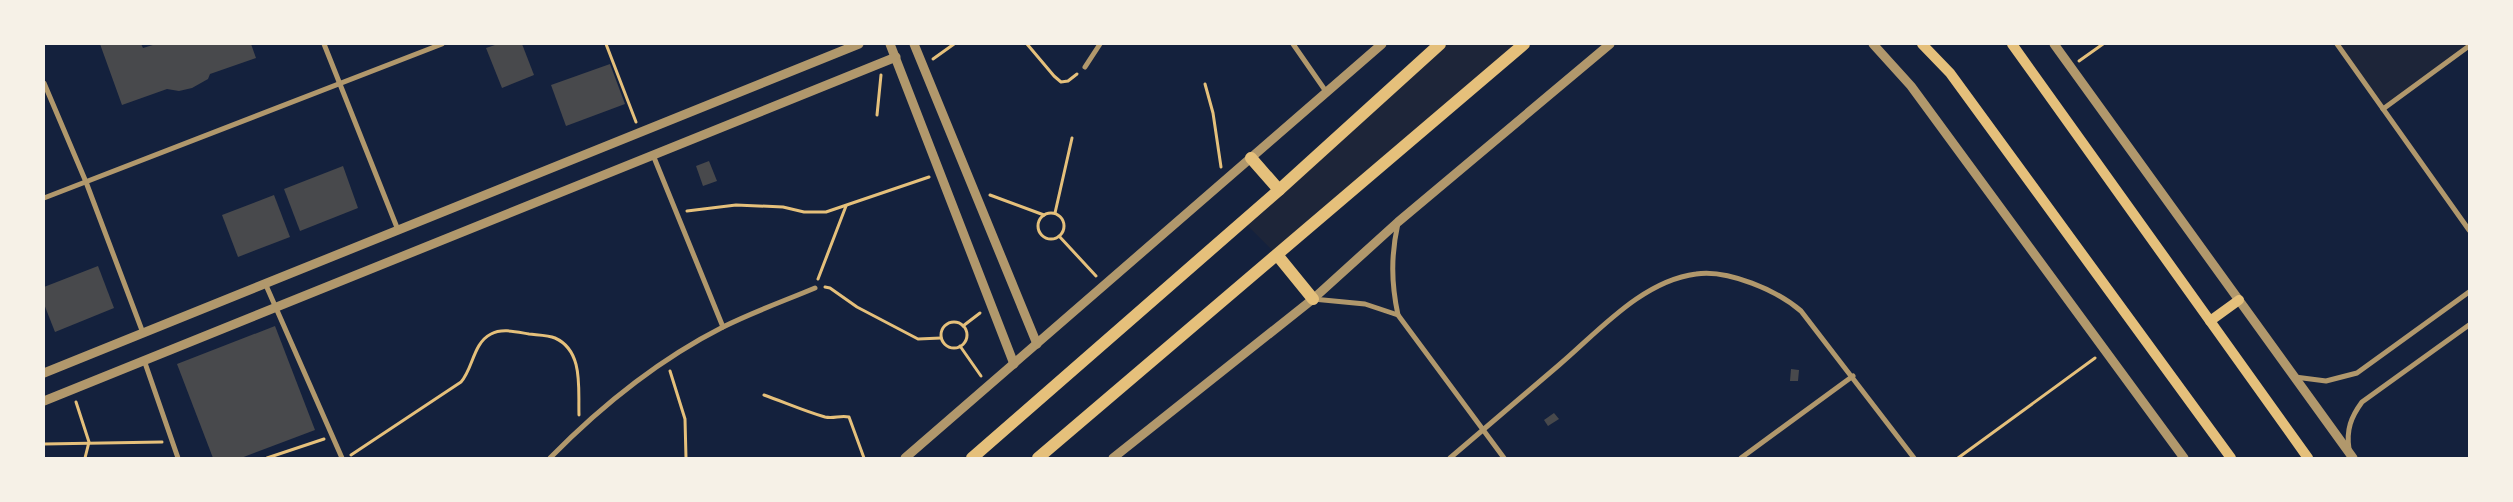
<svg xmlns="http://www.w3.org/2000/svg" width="2513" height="502" viewBox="0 0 2513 502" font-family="'IBM Plex Serif',serif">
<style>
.green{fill:#1d2539}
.building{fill:#48494c}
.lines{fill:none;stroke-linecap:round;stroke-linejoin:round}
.path{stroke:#e5c07b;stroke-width:3}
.minor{stroke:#b1986c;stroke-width:5}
.tertiary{stroke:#b1986c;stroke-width:9}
.secondary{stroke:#e5c07b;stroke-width:10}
.primary{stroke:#e5c07b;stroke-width:12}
</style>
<rect width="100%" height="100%" fill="#14213d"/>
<g class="green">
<path d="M1440 44H1523L1278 256 1243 221Z"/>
<path d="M2337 44H2469L2383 109Z"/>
</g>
<g class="building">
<path d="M100 44H141L143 48 156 44H251L256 58 210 74 208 79 192 88 179 91 167 89 122 105Z"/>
<path d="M498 44H522L534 75 502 88 486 48Z"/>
<path d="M610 64 625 104 566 126 551 85Z"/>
<path d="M709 161 717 181 703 186 696 166Z"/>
<path d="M343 166 358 208 300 231 284 189Z"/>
<path d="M274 195 290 237 238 257 222 215Z"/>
<path d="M98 266 114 308 55 332 44 304V287Z"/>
<path d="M275 326 315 430 241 458H213L177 364Z"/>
<path d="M1791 369 1799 370 1798 381H1790Z"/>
<path d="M1554 413 1559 419 1548 426 1544 420Z"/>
</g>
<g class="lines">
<g class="path">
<path d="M606 44 636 122"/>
<path d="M1027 44 1054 76 1061 82 1068 81 1077 74"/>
<path d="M933 59 954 44"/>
<path d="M2079 61 2103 44"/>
<path d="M1205 84 1213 113 1221 167"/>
<path d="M877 115 881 75"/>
<path d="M990 195 1044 215"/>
<path d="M687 211 736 205 783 207 804 212H826L929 177"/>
<path d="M1055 213 1072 138"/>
<circle cx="1051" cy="226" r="13"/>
<path d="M1059 236 1096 276"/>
<path d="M818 279 846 206"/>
<path d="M825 287 830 288 857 307 918 339 941 338"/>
<circle cx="954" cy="335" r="13"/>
<path d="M963 326 980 313"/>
<path d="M960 346 981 376"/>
<path d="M670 371 685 419 686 458"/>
<path d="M764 395C784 402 804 411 825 417 834 419 840 415 849 417L864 458"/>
<path d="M76 402 89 442 85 458"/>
<path d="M44 444 162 442"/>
<path d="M351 455 461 382C473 369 473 343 491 334 502 328 517 332 529 334 537 335 548 335 555 338 584 351 578 389 579 415"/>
<path d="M267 458 324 439"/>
<path d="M1958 458 2095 358"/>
</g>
<g class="minor">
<path d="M324 44 398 230"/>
<path d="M1293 44 1327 93"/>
<path d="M2337 44 2469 230"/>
<path d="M1085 67 1100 44"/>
<path d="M44 83 86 182 143 333"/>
<path d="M2383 109 2469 46"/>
<path d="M653 155 723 327"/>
<path d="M44 198 442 44"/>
<path d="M1398 223C1391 255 1391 282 1398 315L1504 458"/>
<path d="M265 283 342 458"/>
<path d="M1313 299 1365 304 1398 315"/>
<path d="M144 360 178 458"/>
<path d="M2295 377 2326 381 2357 373 2469 292"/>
<path d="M2349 449C2346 430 2351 417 2362 402L2469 325"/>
<path d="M550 458C601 406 658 360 723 327 753 312 784 301 815 288"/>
<path d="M1450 458C1486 427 1523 396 1559 365 1599 331 1642 281 1696 274 1728 269 1778 291 1801 311L1914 458"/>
<path d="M1741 458 1853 376"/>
</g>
<g class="tertiary">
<path d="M890 44 1014 364"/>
<path d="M914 44 1037 344"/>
<path d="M1873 44 1911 86 2184 458"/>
<path d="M2054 44 2353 458"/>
<path d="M44 373 859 44"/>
<path d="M44 401 896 57"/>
<path d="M905 458 1382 44"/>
<path d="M1113 458 1313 299 1398 222 1610 44"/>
</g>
<g class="secondary">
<path d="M1922 44 1950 73 2231 458"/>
<path d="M2012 44 2308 458"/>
<path d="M2210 321 2239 300"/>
</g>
<g class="primary">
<path d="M1251 158 1279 190"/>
<path d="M1278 256 1313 299"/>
<path d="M972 458 1279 190 1440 44"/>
<path d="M1038 458 1524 44"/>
</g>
</g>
<rect width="2513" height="502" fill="none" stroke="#f6f1e7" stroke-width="90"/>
</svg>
